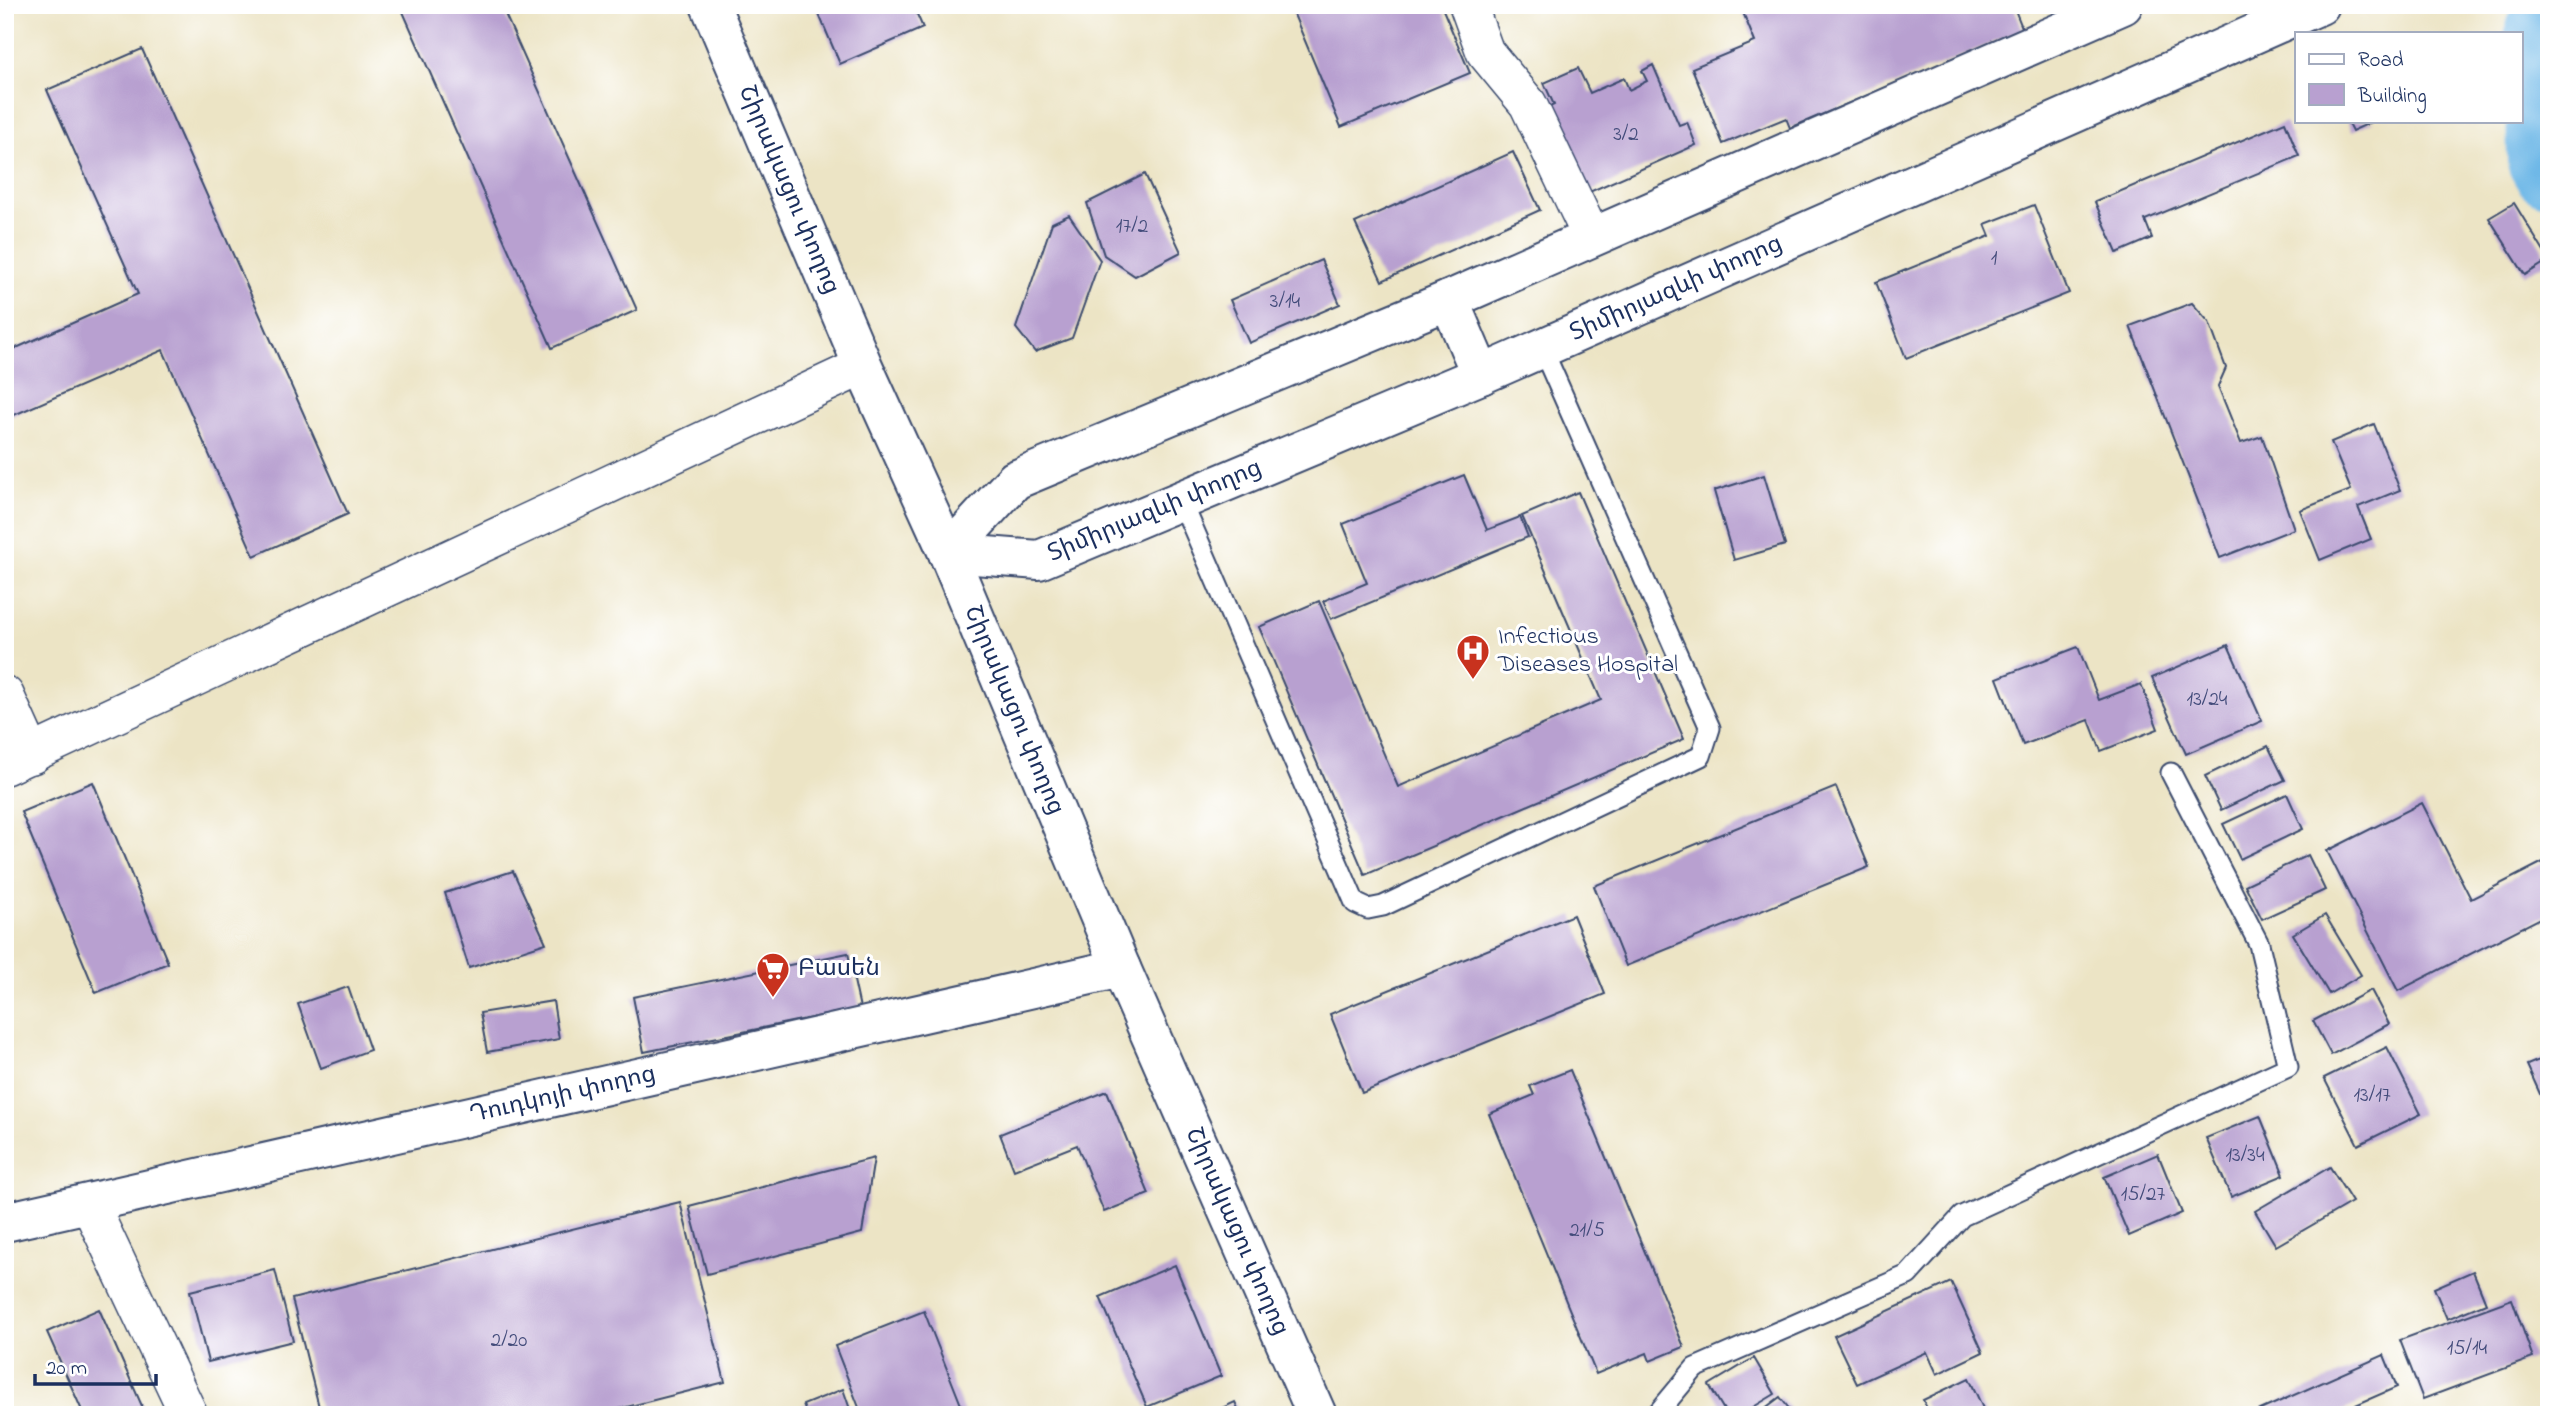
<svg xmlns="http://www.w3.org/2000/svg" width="2554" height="1420" viewBox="0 0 2554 1420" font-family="'Indie Flower','Noto Sans Armenian',sans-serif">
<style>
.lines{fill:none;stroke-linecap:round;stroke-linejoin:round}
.river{stroke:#6eb8e7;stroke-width:74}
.building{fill:#b8a0d0}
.service-casing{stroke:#3a4a6d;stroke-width:23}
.minor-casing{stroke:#3a4a6d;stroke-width:40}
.tertiary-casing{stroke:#3a4a6d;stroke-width:42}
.primary-casing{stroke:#3a4a6d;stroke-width:42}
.service{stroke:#fff;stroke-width:19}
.minor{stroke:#fff;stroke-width:37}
.tertiary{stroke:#fff;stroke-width:38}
.primary{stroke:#fff;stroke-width:38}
.labels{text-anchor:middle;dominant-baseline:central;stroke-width:6;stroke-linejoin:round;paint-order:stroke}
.number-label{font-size:21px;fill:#424b7a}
.street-label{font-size:24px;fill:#1b2f5e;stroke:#fff}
.poi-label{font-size:24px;fill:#1b2f5e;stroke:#fff;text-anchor:start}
</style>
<rect width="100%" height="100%" fill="#fff"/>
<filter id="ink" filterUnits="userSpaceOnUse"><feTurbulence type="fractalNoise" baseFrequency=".0143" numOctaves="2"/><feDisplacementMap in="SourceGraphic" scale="14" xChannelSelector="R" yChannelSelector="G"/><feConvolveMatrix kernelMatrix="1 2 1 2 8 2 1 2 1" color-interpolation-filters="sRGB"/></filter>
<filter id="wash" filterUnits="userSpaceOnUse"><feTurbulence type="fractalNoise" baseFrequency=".00686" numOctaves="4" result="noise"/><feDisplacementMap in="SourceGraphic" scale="28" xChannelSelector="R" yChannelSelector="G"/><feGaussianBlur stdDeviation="1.57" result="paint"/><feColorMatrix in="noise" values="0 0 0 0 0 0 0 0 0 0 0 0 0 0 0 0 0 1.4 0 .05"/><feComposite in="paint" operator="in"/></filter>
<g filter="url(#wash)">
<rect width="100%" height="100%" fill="#ece4c5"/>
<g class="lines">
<path class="river" d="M2542 30 2544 160 2549 169"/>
</g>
<g id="blocks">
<g class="building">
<path d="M400 5H501L637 310 552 348Z"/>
<path d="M815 5H913L923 28 840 64Z"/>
<path d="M1290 5H1441L1470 73 1341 127Z"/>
<path d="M1740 5H2013L2023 30 1790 128 1786 118 1723 144 1692 68 1755 42Z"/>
<path d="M142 49 348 514 254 556 163 350 5 419V353L138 294 47 90Z"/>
<path d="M1653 65 1679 125 1687 122 1696 145 1585 194 1547 108 1554 105 1544 83 1578 68 1590 93 1624 78 1629 90 1647 81 1642 71Z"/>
<path d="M2347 121H2374L2352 131Z"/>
<path d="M2285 122 2299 156 2145 220 2152 238 2117 253 2095 202Z"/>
<path d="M1513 152 1540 210 1382 281 1355 223Z"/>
<path d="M1145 174 1181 252 1135 276 1104 255 1087 203Z"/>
<path d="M2514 203 2549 260 2525 275 2489 218Z"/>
<path d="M2034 205 2069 293 1906 358 1876 282 1990 236 1985 224Z"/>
<path d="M1069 215 1100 260 1072 338 1035 352 1016 328 1052 223Z"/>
<path d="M1321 260 1340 304 1249 343 1230 300Z"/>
<path d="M2192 303 2209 322 2226 368 2218 386 2241 443 2262 436 2294 529 2220 558 2130 326Z"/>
<path d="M2374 424 2400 490 2358 507 2371 539 2320 560 2300 510 2351 490 2331 442Z"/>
<path d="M1464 475 1487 530 1520 517 1528 537 1331 619 1323 601 1367 583 1343 524Z"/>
<path d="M1764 475 1785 545 1734 560 1714 491Z"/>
<path d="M1578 492 1684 739 1365 875 1259 627 1319 601 1398 787 1601 700 1522 516Z"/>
<path d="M2228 645 2262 721 2186 754 2152 678Z"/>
<path d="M2078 647 2099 700 2141 684 2158 729 2101 751 2089 720 2023 745 1997 678Z"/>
<path d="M2268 746 2285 780 2221 810 2205 776Z"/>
<path d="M93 782 168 963 96 993 21 812Z"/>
<path d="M1836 787 1869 867 1626 966 1594 886Z"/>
<path d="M2287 794 2303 829 2240 859 2223 824Z"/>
<path d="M2422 803 2471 899 2549 859V914L2398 991 2327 851Z"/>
<path d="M2308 855 2325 890 2262 919 2245 885Z"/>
<path d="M513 871 546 943 469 968 445 893Z"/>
<path d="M1573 915 1605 994 1362 1093 1330 1014Z"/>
<path d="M2325 915 2361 975 2329 994 2293 934Z"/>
<path d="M848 953 860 1008 644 1052 633 997Z"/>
<path d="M348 987 370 1050 321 1068 298 1004Z"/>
<path d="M2371 990 2389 1024 2331 1055 2313 1021Z"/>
<path d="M553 1001 559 1039 487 1052 480 1013Z"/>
<path d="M2387 1047 2421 1114 2358 1145 2324 1078Z"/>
<path d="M2549 1056V1114L2527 1065Z"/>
<path d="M1570 1070 1684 1347 1650 1361 1647 1353 1596 1374 1489 1114 1534 1095 1530 1086Z"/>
<path d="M1107 1091 1149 1194 1104 1212 1077 1145 1014 1170 1000 1134Z"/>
<path d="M2260 1116 2284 1175 2231 1197 2206 1138Z"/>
<path d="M2158 1154 2182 1213 2129 1236 2104 1177Z"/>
<path d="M874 1158 862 1233 707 1274 689 1206Z"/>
<path d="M2330 1167 2352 1202 2276 1246 2255 1211Z"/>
<path d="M680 1202 725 1382 595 1415H321L292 1299Z"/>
<path d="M1175 1265 1221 1376 1147 1407 1100 1297Z"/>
<path d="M275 1270 293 1341 208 1362 190 1291Z"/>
<path d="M2473 1271 2486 1303 2447 1319 2434 1288Z"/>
<path d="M1951 1282 1983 1352 1937 1374 1927 1352 1857 1384 1834 1336Z"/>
<path d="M2512 1299 2533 1358 2423 1399 2400 1340Z"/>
<path d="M99 1309 146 1415H84L47 1332Z"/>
<path d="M924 1311 965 1415H862L835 1346Z"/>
<path d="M2384 1355 2397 1387 2333 1415H2249Z"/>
<path d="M1754 1358 1775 1394 1740 1415H1727L1709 1385Z"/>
<path d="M1969 1378 1986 1415H1930L1923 1400Z"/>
<path d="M843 1389 852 1415H807L803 1405Z"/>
<path d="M1780 1397 1794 1415H1756Z"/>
<path d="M1235 1402 1241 1415H1207Z"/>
</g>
</g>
</g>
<g filter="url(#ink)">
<use href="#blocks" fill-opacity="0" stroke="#3a4a6d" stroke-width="2"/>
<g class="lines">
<defs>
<g id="service">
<path d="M1181 500 1355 903 1368 909 1383 906 1701 756 1710 728 1542 348"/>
<path d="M1656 1415 1695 1368 1908 1275 1962 1216 2288 1067 2259 944 2171 773"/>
</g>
<g id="minor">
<path d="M1468 5 1485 52 1528 104 1591 236"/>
<path d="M5 695 32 755"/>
<path d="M5 766 863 366"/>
<path d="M89 1203 189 1415"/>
</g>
<g id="tertiary">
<path d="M1449 300 1481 375"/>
<path id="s1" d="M948 553 1039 560 1481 375 2320 5"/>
<path d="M948 553 1015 480 1449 300 2123 5"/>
<path id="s2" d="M5 1222 1121 968"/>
</g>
<g id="primary">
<path id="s3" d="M710 5 863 366 948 553 1121 968 1317 1415"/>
</g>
</defs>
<use href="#service" class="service-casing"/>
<use href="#minor" class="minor-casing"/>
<use href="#tertiary" class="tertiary-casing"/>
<use href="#primary" class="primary-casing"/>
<use href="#service" class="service"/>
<use href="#minor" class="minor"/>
<use href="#tertiary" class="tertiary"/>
<use href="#primary" class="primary"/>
</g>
</g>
<defs>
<symbol id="hospital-pin" viewBox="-11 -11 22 30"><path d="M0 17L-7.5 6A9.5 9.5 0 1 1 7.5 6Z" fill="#c8321e" stroke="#fff"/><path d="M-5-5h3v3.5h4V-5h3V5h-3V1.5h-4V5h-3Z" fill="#fff"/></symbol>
<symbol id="supermarket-pin" viewBox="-11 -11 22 30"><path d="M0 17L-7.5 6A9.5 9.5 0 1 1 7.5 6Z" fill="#c8321e" stroke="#fff"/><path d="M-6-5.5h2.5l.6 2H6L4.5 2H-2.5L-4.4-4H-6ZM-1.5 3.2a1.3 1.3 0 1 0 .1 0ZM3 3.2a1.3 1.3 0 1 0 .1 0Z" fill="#fff"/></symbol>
</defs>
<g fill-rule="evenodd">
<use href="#hospital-pin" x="1454" y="632" width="38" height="52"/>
<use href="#supermarket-pin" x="754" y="950" width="38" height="52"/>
</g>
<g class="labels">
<g class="number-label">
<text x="1626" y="135">3/2</text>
<text x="1132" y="227">17/2</text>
<text x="1994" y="259">1</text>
<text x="1285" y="302">3/14</text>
<text x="2207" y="700">13/24</text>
<text x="2372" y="1096">13/17</text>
<text x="2245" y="1156">13/34</text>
<text x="2143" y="1195">15/27</text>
<text x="1587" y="1231">21/5</text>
<text x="509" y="1341">2/20</text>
<text x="2467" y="1349">15/14</text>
</g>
<g class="street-label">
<text stroke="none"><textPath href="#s3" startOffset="201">Շիրակացու փողոց</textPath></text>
<text stroke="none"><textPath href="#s1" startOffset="784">Տիմիրյազևի փողոց</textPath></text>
<text stroke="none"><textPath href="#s1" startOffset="217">Տիմիրյազևի փողոց</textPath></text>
<text stroke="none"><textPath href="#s3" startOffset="768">Շիրակացու փողոց</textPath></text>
<text stroke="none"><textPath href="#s2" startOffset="572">Դուդկոյի փողոց</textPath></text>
<text stroke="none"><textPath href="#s3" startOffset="1335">Շիրակացու փողոց</textPath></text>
</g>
<g class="poi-label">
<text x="1498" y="637">Infectious<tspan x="1498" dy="28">Diseases Hospital</tspan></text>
<text x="798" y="969">Բասեն</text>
</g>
</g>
<rect width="2554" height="1420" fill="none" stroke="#fff" stroke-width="28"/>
<rect x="2295" y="32" width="228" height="91" fill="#ffffff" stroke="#a4acbf" stroke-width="2"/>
<rect x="2309" y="54" width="35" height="10" fill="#ffffff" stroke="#a4acbf" stroke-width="2"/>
<text x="2358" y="66" font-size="21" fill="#1b2f5e">Road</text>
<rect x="2309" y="84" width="35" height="21" fill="#b8a0d0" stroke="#a4acbf" stroke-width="2"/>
<text x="2358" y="102" font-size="21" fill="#1b2f5e">Building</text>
<path d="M35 1374v10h121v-10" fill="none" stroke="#1b2f5e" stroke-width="3.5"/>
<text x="46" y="1374" font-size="21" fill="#1b2f5e" stroke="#ffffff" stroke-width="5" paint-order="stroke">20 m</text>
</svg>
